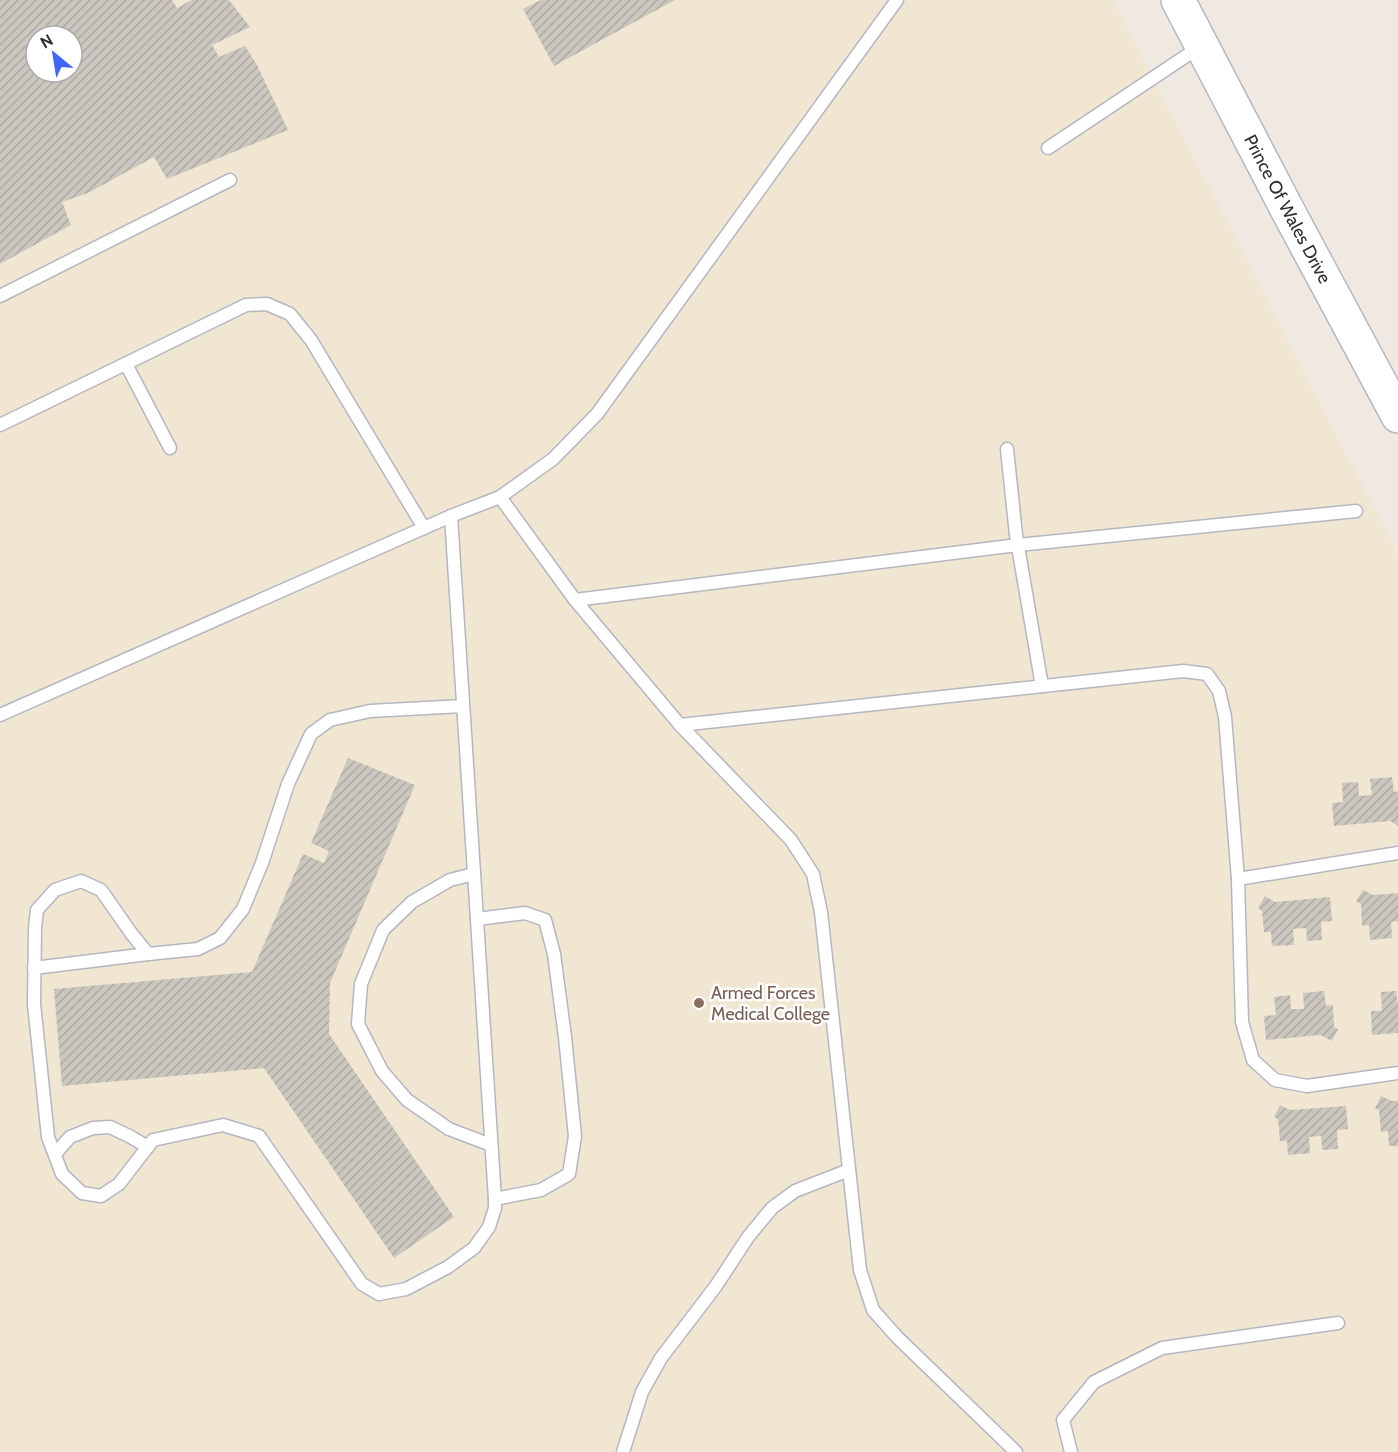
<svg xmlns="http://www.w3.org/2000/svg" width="1398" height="1452" viewBox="0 0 1398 1452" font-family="Cabin,sans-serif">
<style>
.education{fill:#f0e6d1;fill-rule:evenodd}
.building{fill:url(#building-hatch);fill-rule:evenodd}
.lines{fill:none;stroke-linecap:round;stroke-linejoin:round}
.lane-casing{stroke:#b4b7c1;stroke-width:15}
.secondary-casing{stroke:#b4b7c1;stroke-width:36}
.lane{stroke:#fff;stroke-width:12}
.secondary{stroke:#fff;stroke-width:33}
.education-dot{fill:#8d6e63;stroke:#fff;stroke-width:2}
.labels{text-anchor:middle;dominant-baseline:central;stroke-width:5;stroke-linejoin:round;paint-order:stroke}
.street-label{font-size:18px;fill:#2e2e2e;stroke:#fff}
.education-label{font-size:18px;fill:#785e54;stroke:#fff;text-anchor:start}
</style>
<defs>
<pattern id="building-hatch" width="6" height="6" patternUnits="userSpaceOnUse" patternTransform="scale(1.5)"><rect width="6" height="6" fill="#cbc7bf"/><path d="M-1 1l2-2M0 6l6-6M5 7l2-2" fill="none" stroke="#afaba4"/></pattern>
</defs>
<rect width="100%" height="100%" fill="#efe9e1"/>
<path class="education" d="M0 0H1113L1398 554V1452H0ZM36 36H72V72H36Z"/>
<g class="building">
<path d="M0 0H172L177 8 192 0H229L250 27 212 45 219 57 245 46 257 65 288 130 167 179 154 157 88 193 62 202 71 225 0 264ZM36 36H72V72H36Z"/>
<path d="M541 0H675L554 66 523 9Z"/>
<path d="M348 758 415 785 330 983 329 1034 454 1217 394 1258 264 1068 62 1086 54 989 252 972 303 854 324 863 329 851 311 843Z"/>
<path d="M1392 777 1394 792 1398 791V826L1390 821 1334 826 1332 803 1343 802 1342 783 1358 782 1359 796 1372 795 1370 779Z"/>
<path d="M1363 890 1373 895 1398 893V921L1391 922 1392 938 1370 940 1369 925 1362 926 1361 904 1356 901Z"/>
<path d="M1265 896 1275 902 1330 897 1332 921 1321 922 1322 940 1307 941 1306 928 1293 929 1294 945 1272 946 1271 932H1264L1262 911 1258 908Z"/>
<path d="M1324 991 1326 1006 1333 1005 1334 1027 1338 1029 1332 1041 1321 1035 1266 1040 1264 1016 1276 1015 1274 997 1290 995 1291 1009H1304L1303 993Z"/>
<path d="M1396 991 1398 1005V1033L1372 1035 1371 1011H1382L1381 992Z"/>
<path d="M1381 1096 1392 1101H1398V1146H1389L1388 1131 1381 1132 1379 1110 1375 1108Z"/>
<path d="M1280 1105 1290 1110 1346 1106 1348 1129 1337 1130 1338 1149 1322 1150 1321 1136 1309 1137 1310 1153 1288 1155 1287 1141H1280L1278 1119 1274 1117Z"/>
</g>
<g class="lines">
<defs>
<g id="lane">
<path d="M1048 148 1201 46"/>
<path d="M0 296 230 180"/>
<path d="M126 364 170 448"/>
<path d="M0 425 246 305 267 304 290 314 311 340 424 528"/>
<path d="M1007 449 1016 535 1042 686"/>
<path d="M500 497 575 600 680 725 791 840 813 874 821 912 860 1270 873 1310 897 1337 1016 1452"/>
<path d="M451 516 495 1199V1208L489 1227 474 1248 448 1267 406 1289 379 1294 362 1284 259 1136 223 1125 153 1140 119 1184 101 1196 82 1193 62 1174 48 1137 34 1004 35 928 37 910 55 890 81 881 101 890 131 933 148 954 198 949 220 938 243 909 262 863 288 784 311 734 330 720 370 711 463 706"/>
<path d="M575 600 1018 545 1356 511"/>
<path d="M0 715 451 516 500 497 553 459 597 414 897 0"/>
<path d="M680 725 1183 671 1207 674 1219 691 1225 717 1238 879 1242 1022 1253 1060 1275 1080 1307 1086 1398 1073"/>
<path d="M474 874 450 880 412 902 383 930 361 984 358 1024 382 1071 407 1100 449 1129 491 1145"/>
<path d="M1238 879 1398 853"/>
<path d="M477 919 525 913 545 920 554 954 565 1037 575 1136 569 1174 541 1190 495 1199"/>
<path d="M34 968 148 954"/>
<path d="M55 1154 70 1137 93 1128 110 1127 129 1136 148 1147"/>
<path d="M623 1452 642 1392 661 1358 716 1286 748 1237 772 1208 795 1191 849 1170"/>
<path d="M1071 1452 1063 1420 1094 1382 1162 1348 1338 1323"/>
</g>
<g id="secondary">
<path id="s1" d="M1178 0 1288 211 1398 416"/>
</g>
</defs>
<use href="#lane" class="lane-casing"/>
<use href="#secondary" class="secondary-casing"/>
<use href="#lane" class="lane"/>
<use href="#secondary" class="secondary"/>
</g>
<circle class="education-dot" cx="699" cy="1003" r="6"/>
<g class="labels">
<g class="street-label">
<text stroke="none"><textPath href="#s1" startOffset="236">Prince Of Wales Drive</textPath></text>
</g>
<g class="education-label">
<text x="711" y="993">Armed Forces<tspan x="711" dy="21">Medical College</tspan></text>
</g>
</g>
<g transform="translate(54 54) rotate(330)"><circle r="28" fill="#ffffff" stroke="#ababab" stroke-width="1.5"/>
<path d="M0-4.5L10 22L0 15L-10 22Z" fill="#4264fb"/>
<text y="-9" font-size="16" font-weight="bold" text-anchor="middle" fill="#2e2e2e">N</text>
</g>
</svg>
